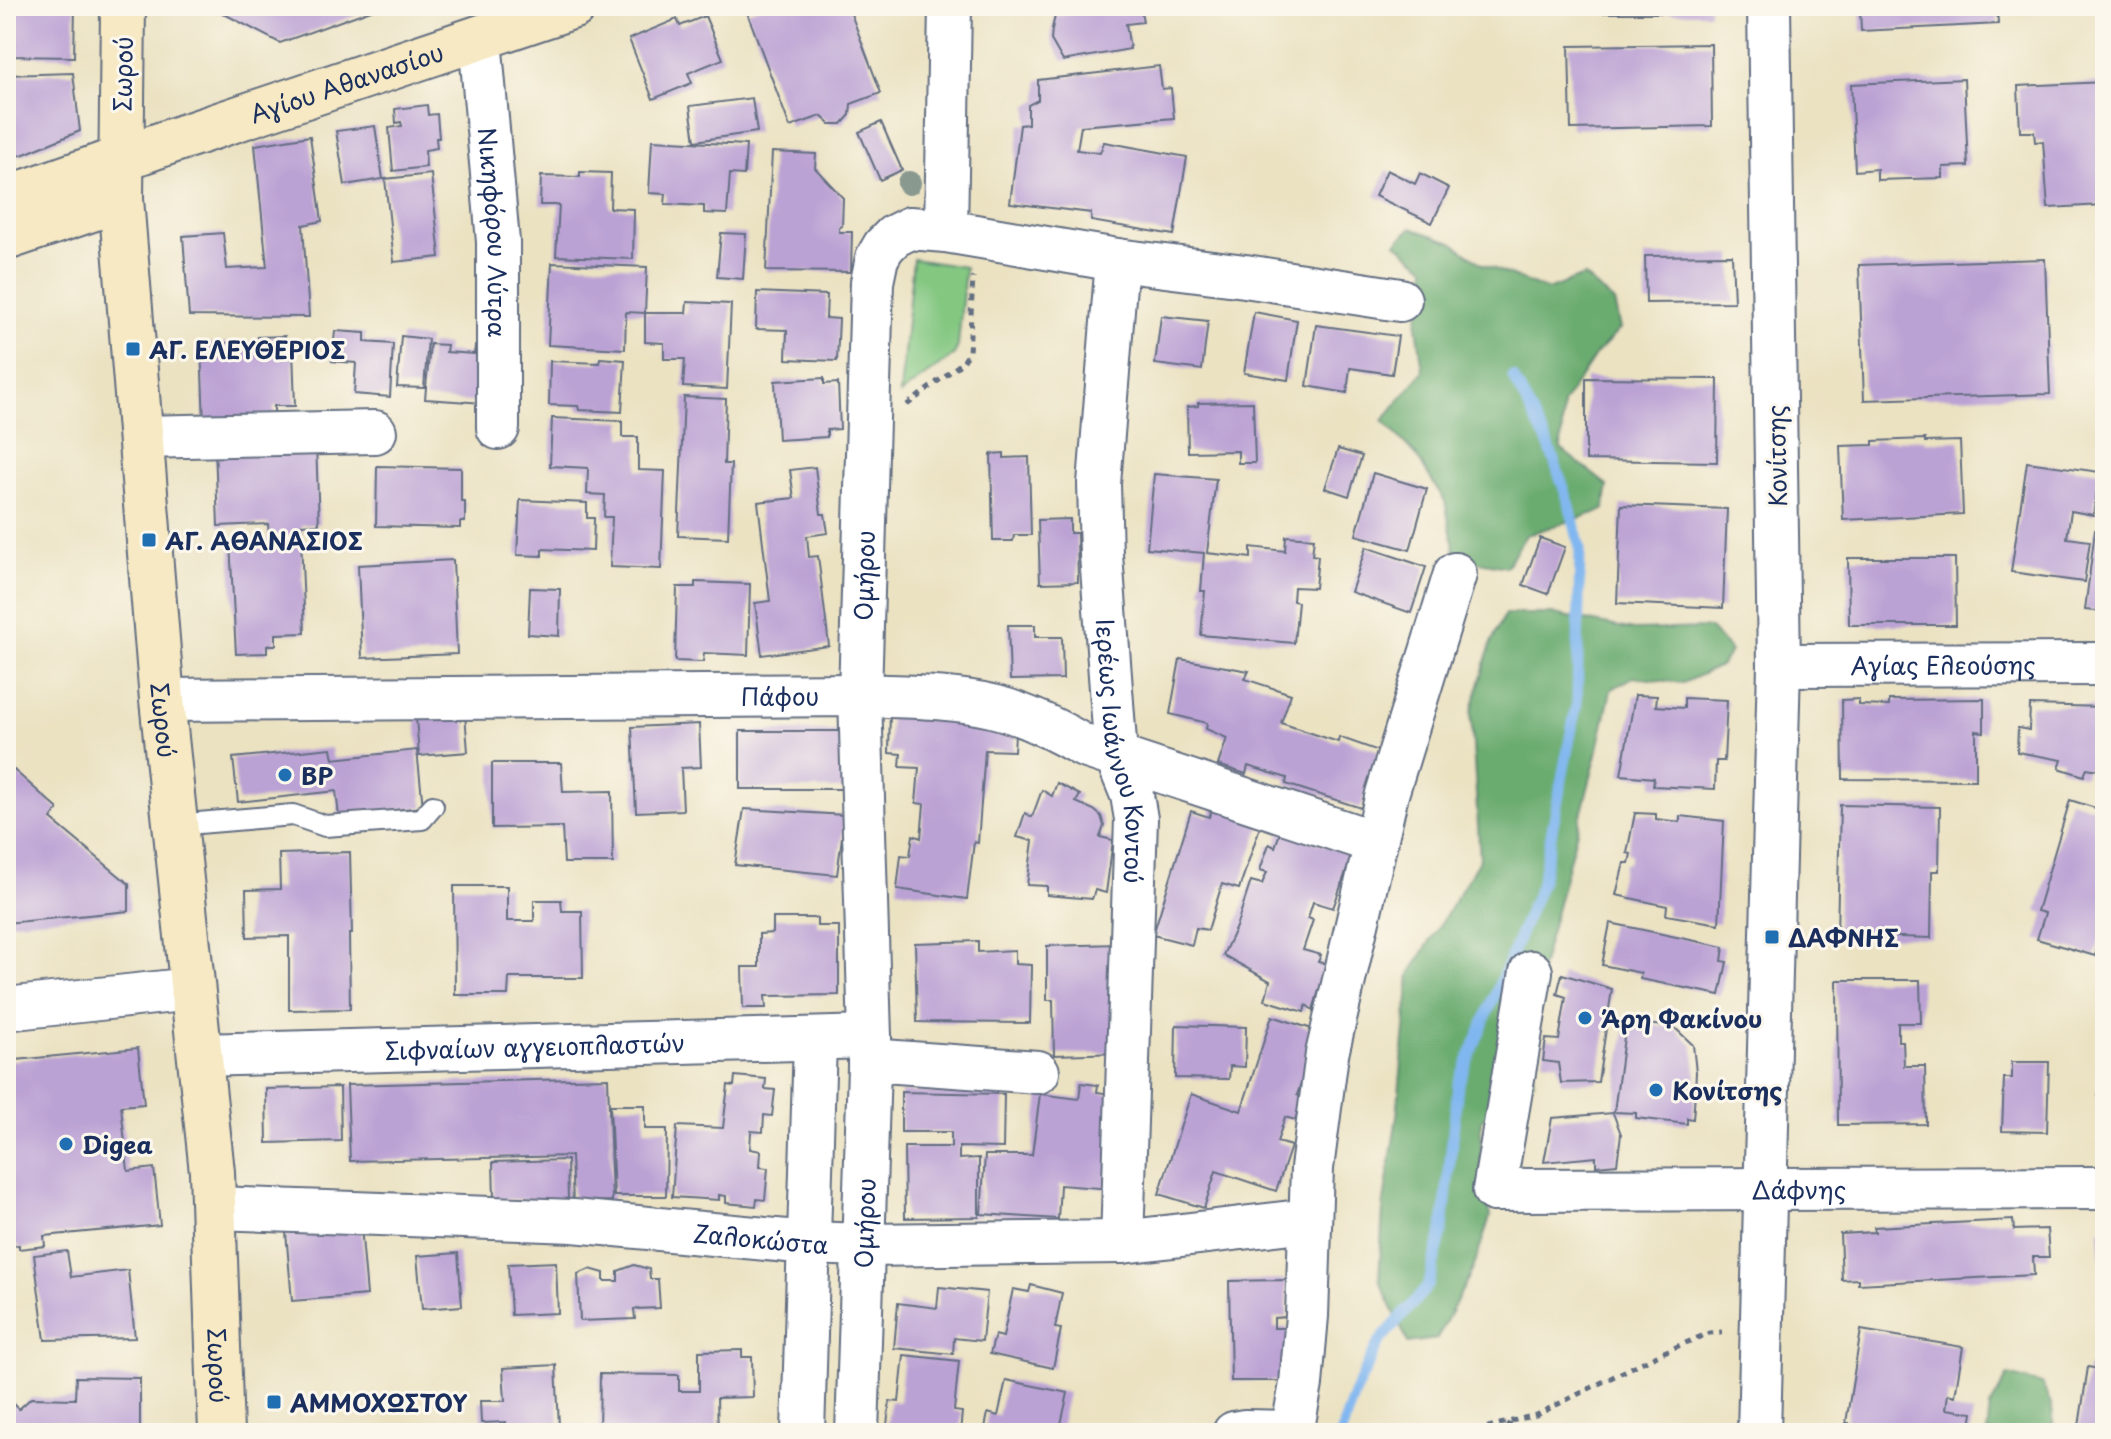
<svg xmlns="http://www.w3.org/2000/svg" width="2111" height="1439" viewBox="0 0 2111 1439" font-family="'Playpen Sans',sans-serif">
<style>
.green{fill:#83c781;stroke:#4f7b70;stroke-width:2}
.forest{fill:#6aac6f;stroke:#426e66;stroke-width:2}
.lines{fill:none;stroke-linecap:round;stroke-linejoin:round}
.stream{stroke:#81b7f0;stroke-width:11}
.building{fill:#bba2d4}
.lane-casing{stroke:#646e81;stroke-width:24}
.street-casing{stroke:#646e81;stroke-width:46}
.secondary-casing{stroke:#646e81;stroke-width:48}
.path{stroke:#646e81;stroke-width:5;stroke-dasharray:6 6;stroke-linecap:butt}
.lane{stroke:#fff;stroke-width:20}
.street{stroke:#fff;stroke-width:42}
.secondary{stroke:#f6e9c3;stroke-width:44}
.tree{fill:#8a9990}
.poi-dot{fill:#1f6fb2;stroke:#fbf7ec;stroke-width:3}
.labels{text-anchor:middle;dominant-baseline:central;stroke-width:6;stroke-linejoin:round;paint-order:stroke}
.street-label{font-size:24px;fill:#1b2f5e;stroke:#fbf7ec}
.poi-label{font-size:24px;font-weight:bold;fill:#1b2f5e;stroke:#fbf7ec;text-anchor:start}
</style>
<rect width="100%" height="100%" fill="#fbf7ec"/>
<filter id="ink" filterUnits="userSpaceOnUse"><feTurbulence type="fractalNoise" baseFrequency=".0125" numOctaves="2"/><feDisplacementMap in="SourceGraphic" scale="16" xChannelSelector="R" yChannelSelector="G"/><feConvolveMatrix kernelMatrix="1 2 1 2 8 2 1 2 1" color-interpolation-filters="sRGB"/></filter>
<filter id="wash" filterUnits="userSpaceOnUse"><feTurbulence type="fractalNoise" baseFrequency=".006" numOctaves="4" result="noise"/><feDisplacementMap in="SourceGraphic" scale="32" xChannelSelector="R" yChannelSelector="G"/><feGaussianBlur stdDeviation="1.8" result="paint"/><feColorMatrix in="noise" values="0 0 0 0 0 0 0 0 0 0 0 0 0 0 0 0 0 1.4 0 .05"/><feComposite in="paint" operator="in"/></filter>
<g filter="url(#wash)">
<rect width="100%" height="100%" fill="#ebe2c2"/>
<path class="green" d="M913 259 965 267 958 346 954 355 900 394Z"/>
<g class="forest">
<path d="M1411 228 1452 242 1482 264 1547 290 1584 276 1614 302 1620 329 1596 354 1563 404 1561 449 1608 486 1604 510 1526 535 1506 567 1456 558 1445 501 1415 454 1383 421 1423 371 1417 325 1426 268 1396 243Z"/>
<path d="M1505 614H1554L1634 630 1709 628 1731 651 1720 666 1683 683 1633 677 1611 690 1597 754 1538 980 1526 1040 1534 1081 1481 1120V1168L1490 1217 1473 1269 1437 1339 1408 1343 1379 1279 1383 1208 1397 1116 1410 974 1480 859 1471 713 1491 643Z"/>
<path d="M2008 1375 2042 1384 2052 1406 2054 1433H1987L1990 1407Z"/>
</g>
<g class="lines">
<path class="stream" d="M1341 1433 1354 1394 1379 1342 1428 1286 1443 1228 1458 1084 1542 881 1577 702 1580 548 1570 506 1549 446 1513 377"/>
</g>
<g id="blocks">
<g class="building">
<path d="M6 6H75L74 57 6 56Z"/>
<path d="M209 6H382L280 43Z"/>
<path d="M763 6H848L881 93 851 104 850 115 842 124H830L821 116 790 127 747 12Z"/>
<path d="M1075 6H1148L1141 10 1143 22 1126 24 1130 49 1063 61 1051 40 1052 29 1055 16 1076 13Z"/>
<rect x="1588" y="6" width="121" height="7"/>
<path d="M1860 6H1997L1998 24 1861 31Z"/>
<path d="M705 16 723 59 688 73 692 83 653 99 629 39 677 19 680 26Z"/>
<path d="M1711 44 1712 126 1571 129 1569 46Z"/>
<path d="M1159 66 1162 89 1171 88 1174 118 1081 126 1077 150 1100 153 1104 142 1187 157 1174 235 1091 221V213L1010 203 1020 125 1028 124V105L1038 100V80Z"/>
<path d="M73 73 80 131 22 155 6 156V75Z"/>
<path d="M1964 79 1968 166 1943 167V178L1877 180V169L1855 171 1851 84Z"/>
<path d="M2105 82 2103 205 2048 208 2043 141 2035 142 2034 132H2020L2018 86Z"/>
<path d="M752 98 757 132 695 141 690 106Z"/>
<path d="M427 105 428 115 437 114 439 138H436L437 148 425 150 426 167 393 171 389 128 402 126 401 122 396 123 395 109Z"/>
<path d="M881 122 902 170 880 180 859 132Z"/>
<path d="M375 126 383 179 345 185 336 131Z"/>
<path d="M310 136 322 221 303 225 309 317 189 316 183 236 223 233 227 269 267 267 255 145Z"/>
<path d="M652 140 746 145 744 175 730 174 727 214 704 213V206L665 204 666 194 649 193Z"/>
<path d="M772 152 816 154 815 168 843 198 842 226 839 227V232H852L851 272 766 271Z"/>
<path d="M1387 170 1415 184 1420 173 1449 188 1432 223 1375 196Z"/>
<path d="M580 172 611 173 610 208 634 209 633 259 556 256 559 205H540L541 176 580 177Z"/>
<path d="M431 174 440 257 394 262 385 179Z"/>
<path d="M721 233 746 234 743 279 717 277Z"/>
<path d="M1732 255 1734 302 1646 303 1645 256Z"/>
<path d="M2045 259 2050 394 1864 400 1859 265Z"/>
<path d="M552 263 647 267 645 313 626 312 625 349 548 345Z"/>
<path d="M757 292 827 295 826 318 839 319 837 361 786 359 787 330 756 329Z"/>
<path d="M687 302 731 304 727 389 683 387 685 359H664V343L645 342V313H686Z"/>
<path d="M1254 312 1297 320 1288 380 1244 373Z"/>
<path d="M1161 316 1208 321 1202 370 1155 364Z"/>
<path d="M1316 325 1398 336 1392 374 1350 368 1347 393 1307 386Z"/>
<path d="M335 331 365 333V342L393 344 390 397 354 394 356 363 332 361Z"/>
<path d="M285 336V349H293L295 406H274V423L204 425 201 344 258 342V337Z"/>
<path d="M401 336 428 339 424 388 397 387Z"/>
<path d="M430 344 447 345 446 352 474 354 475 346 488 347 484 403 425 399Z"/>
<path d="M600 358 625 360 622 412 579 410 578 406 549 405 550 361 599 363Z"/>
<path d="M824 378V384L838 383 840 429 827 430V437L778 440 775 381Z"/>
<path d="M1586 378 1718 379 1717 462 1586 460Z"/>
<path d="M684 397 726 399 724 464H731L728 538 678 536Z"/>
<path d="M1253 402 1255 463H1238V451L1188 452 1187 407 1198 406V403Z"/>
<path d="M552 418 622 421V437H638V470L665 471 661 569 610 567 612 517H604L605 495 587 494 588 468 550 466Z"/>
<path d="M1925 439V442L1960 441 1963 514 1843 520 1840 446 1873 445V441Z"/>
<path d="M316 444 319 524 301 525 302 535 269 536 268 524 218 526 215 447Z"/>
<path d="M1338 449 1362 456 1349 496 1325 488Z"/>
<path d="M1004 453V458L1029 457 1031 535H1014L1013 541H993L991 454Z"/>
<path d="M2027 462 2100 472 2093 515 2071 511 2067 538 2090 541 2084 582 2011 572Z"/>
<path d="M377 466 461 468V501H465V522H460V528L376 526Z"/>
<path d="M815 467 821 514H825L828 533 807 536 809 557 818 556 829 646 762 655 755 603 770 601 758 502 794 498 790 470Z"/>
<path d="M1373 473 1427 489 1410 550 1356 535Z"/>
<path d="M1154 474 1216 479 1207 553 1251 558V547L1285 551 1286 536 1314 538 1312 555 1318 556 1315 588 1294 587 1293 601 1298 602 1294 643 1201 635 1205 591H1201L1204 553 1147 548Z"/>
<path d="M520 500 587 503V518H594L593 551 542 549V556L517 555Z"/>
<path d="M1621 505 1727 509 1723 608 1617 603Z"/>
<path d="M1070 519V533H1077L1078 582 1040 583 1038 520Z"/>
<path d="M2095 530 2105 531V612L2085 610Z"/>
<path d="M301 538 305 633 276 634V645H267V653L236 654 230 542Z"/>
<path d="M1540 538 1565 547 1548 594 1523 585Z"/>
<path d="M1366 547 1426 567 1411 613 1351 592Z"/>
<path d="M1848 558H1955L1956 625H1849Z"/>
<path d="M453 560 457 654 362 658 358 565Z"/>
<path d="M695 582 750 584 748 655 704 653 703 662 675 661 677 587H695Z"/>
<path d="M530 588 560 589 559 636 528 634Z"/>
<path d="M1008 625H1035V637H1062L1063 679 1010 680Z"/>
<path d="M1180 659 1249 671 1245 679 1291 694 1281 723 1338 742 1339 737 1379 751 1361 808 1286 784 1287 778 1248 766 1246 774 1218 765 1227 738 1206 729 1207 723 1170 714Z"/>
<path d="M1635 695 1657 696 1656 706 1684 708V698L1727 700 1724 761H1716L1715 789 1653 786 1654 778 1621 775Z"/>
<path d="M1859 699V705L1889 706V700L1984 699V732L1976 731V780L1843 779 1842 700Z"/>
<path d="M2030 705 2105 707V771L2087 768 2084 776 2059 768 2062 760 2017 752 2018 728 2029 730Z"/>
<path d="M890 712 1016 717 1014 751 985 750 978 843 974 842 967 899 897 889 901 855 910 856 913 835 921 838 924 804 916 803 919 768 900 767 901 754 889 753Z"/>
<path d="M465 714 468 752 419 756 416 718Z"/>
<path d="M699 724 701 767 681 768 683 810 636 812 632 727Z"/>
<rect x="740" y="731" width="109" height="58"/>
<path d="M331 748 333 759 417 750 423 807 339 816 336 791 238 802 233 758Z"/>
<path d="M6 763 58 809 51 819 129 884V911L6 923Z"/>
<path d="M492 763H561L563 792 612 791 613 863H564L562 827 492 828Z"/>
<path d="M1057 783 1080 795 1076 802 1094 810 1101 816 1104 826 1100 837 1113 840 1106 893 1095 890 1092 899 1047 895V886L1027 885 1033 841 1017 837 1025 813 1032 817 1042 790 1052 796Z"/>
<path d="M2070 800 2105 811V922L2095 956 2037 939 2045 913 2037 911Z"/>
<path d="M1214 804 1262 821 1239 889 1222 884 1208 930 1196 928 1192 945 1153 935 1191 811 1209 817Z"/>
<path d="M1840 805 1940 807 1939 871H1932L1931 938 1837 935Z"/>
<path d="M744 809 845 815 837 875 735 865Z"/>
<path d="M1635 813 1656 814V819L1680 822V816L1724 821 1719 924 1666 915 1667 906 1616 895 1624 863H1629L1631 854 1627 853Z"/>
<path d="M1281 830 1352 855 1333 908 1313 902 1308 918 1313 920 1303 950 1321 955 1318 962 1327 964 1313 1010 1306 1005 1304 1012 1265 1000 1270 981 1223 955 1236 927 1251 881 1262 884 1267 872 1260 870 1269 844 1275 847Z"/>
<path d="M350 852 352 934H349L350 1009 289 1010V936L247 937 246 890 280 889 279 854Z"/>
<path d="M454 886H507V921H534V900H561L562 911H582L583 978H509L508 995H455Z"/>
<path d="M773 918H817V926H839V995L765 996 766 1008H743L742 967H759V934L773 933Z"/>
<path d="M1610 923 1724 947 1722 961 1727 962 1720 995 1640 979 1641 973 1602 965Z"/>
<path d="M978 941V952L1015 950V964L1031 965 1030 1023 917 1022 915 943Z"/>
<path d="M1119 944 1122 1053 1054 1055 1053 1000H1047V946Z"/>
<path d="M1562 974 1612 989 1598 1082 1561 1083 1558 1063 1543 1061 1546 1039 1559 1040 1566 997 1557 994Z"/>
<path d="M1837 980H1920L1921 1023H1898V1041H1903L1904 1066H1925L1926 1124 1838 1125Z"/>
<path d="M1272 1016 1315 1030 1304 1060 1309 1061 1297 1095 1302 1097 1295 1120 1285 1117 1277 1142 1291 1146 1276 1191 1216 1171 1204 1208 1159 1194 1191 1094 1241 1111Z"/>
<path d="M1626 1022 1674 1027 1693 1045 1696 1072 1694 1107 1693 1119 1687 1118V1124L1636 1118V1113L1614 1112Z"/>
<path d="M1176 1025 1246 1027 1245 1067 1230 1066 1229 1079 1175 1078Z"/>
<path d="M138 1048 144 1104 121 1106 128 1171 154 1168 160 1225 44 1236 45 1246 19 1249V1245L6 1246V1061Z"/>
<path d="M2012 1062H2049L2047 1132 2002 1131 2004 1078H2012Z"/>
<path d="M2104 1067 2105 1068V1098L2098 1096Z"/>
<path d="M735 1076 766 1079 765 1089 775 1090 772 1116 764 1115 763 1132 751 1131 750 1149 761 1151 760 1167 768 1168 765 1200 757 1199 756 1206 726 1203V1196L719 1195V1200L672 1197 677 1126 723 1128 728 1085 734 1086Z"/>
<path d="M608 1078 612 1201 573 1202 571 1156 350 1161 347 1085Z"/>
<path d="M1081 1083 1098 1085 1097 1092 1118 1095 1112 1189 1060 1185 1058 1219 981 1214 985 1155H1032L1040 1094 1079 1099Z"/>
<path d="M340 1087 341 1141 267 1143 266 1089Z"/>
<path d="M901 1092 1004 1094 1003 1148 959 1147V1159L979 1158V1217L905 1218 904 1147H951V1132H901Z"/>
<path d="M610 1105H645V1129H667L666 1196H614Z"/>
<path d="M1613 1113 1621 1134 1617 1164 1596 1166V1157L1544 1162 1552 1118Z"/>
<path d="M567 1160 568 1200 494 1199 493 1162Z"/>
<path d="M2013 1220 2014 1230 2047 1229 2049 1257H2033L2034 1275 1858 1284V1279L1842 1280 1840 1234 1875 1232 1874 1227Z"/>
<path d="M361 1226 367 1295 292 1301 286 1232Z"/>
<path d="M2105 1229V1292L2103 1293 2099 1230Z"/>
<path d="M67 1251 71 1277 128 1270 135 1338 45 1340 34 1255Z"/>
<path d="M458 1253 462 1306 422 1309 417 1256Z"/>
<path d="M556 1262 558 1313 511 1315 508 1264Z"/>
<path d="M634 1265 649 1269 650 1279H658L660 1308 634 1309 635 1319 580 1321 578 1274 590 1269 604 1273V1281H618V1271Z"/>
<path d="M1286 1280 1287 1317 1274 1318V1328H1288L1289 1381H1231L1229 1281Z"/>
<path d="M1031 1285 1062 1293 1055 1328 1061 1329 1053 1368 990 1354 995 1335 1003 1337 1013 1289 1029 1292Z"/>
<path d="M939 1287 987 1292 982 1341 954 1338 953 1354 894 1348 898 1303 937 1308Z"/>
<path d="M1861 1330 1963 1347 1955 1396 1948 1394 1946 1409 1973 1413 1970 1433H1848L1849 1423H1846Z"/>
<path d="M742 1350V1357H752L753 1397 717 1398 718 1433H599L600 1374 679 1375V1391H699V1351Z"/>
<path d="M904 1355 959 1361 954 1411 962 1412 960 1433H886L890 1401 899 1402Z"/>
<path d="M556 1365 559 1426 582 1425V1433H507L506 1422 481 1423 480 1401H505L503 1368Z"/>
<path d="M2088 1367 2105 1370V1433H2078Z"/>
<path d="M76 1377 140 1378V1433H6V1396L19 1409 31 1398 75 1399Z"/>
<path d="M1006 1380 1068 1393 1059 1433H984L988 1413 998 1416Z"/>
</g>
</g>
</g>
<g filter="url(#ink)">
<use href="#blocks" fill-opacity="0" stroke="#646e81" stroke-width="2"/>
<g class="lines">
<defs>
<path id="lane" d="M175 825 293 815 325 826 422 819 433 806"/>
<g id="street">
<path id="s1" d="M480 39 498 242V428"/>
<path d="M946 231 950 6"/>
<path id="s2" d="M1117 260 1099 484 1101 555 1116 756 1132 795 1136 819 1122 1242"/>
<path d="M141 437 375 432"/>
<path id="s3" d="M1779 665 2105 664"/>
<path id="s4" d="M162 700 860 695C904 697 950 696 992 706 1025 714 1055 729 1084 746L1374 842"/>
<path id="s5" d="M1531 972 1494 1190 2105 1188"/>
<path d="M6 1009 192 989"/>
<path id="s6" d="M199 1055 870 1037"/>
<path d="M869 1060 1038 1072"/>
<path id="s7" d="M214 1208 573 1221 809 1243 863 1245 1122 1242 1309 1220"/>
<path d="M803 1433 815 1041"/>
<path id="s8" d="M857 1433 870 1037 860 695 872 282 877 258 884 246 894 236 910 228 946 231 1117 260 1245 276 1400 300"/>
<path d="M1234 1433 1245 1431 1292 1432"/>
<path d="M1292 1433 1301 1384 1307 1316 1312 1168 1327 1054 1387 794 1455 574"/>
<path d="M1759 1433 1779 665 1769 6"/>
</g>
<g id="secondary">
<path id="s9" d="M123 6 121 199 162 700 212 1172 221 1433"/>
<path id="s10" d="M6 199 180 138 574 6"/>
<path d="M6 238 121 199"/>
</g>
</defs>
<use href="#lane" class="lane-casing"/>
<use href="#street" class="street-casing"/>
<use href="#secondary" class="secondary-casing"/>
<g class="path">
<path d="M907 405 963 362 969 353 973 277"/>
<path d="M1506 1424 1533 1433"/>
<path d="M1464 1433 1536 1415 1657 1355 1709 1333 1722 1332"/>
</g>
<use href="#lane" class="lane"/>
<use href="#street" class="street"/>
<use href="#secondary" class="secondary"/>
</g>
<circle class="tree" cx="909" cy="183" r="12"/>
</g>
<g class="poi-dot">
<rect x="125" y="341" width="16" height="16" rx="4"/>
<rect x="141" y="532" width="16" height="16" rx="4"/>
<circle cx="285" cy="775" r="8"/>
<rect x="1764" y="929" width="16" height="16" rx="4"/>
<circle cx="1585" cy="1018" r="8"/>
<circle cx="1656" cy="1090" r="8"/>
<circle cx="66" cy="1144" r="8"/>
<rect x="266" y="1394" width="16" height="16" rx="4"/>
</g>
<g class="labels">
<g class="street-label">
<text transform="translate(122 74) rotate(-89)">Σωρού</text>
<text stroke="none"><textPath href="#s10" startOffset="360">Αγίου Αθανασίου</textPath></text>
<text stroke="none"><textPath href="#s1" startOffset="194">Νικηφόρου Λύτρα</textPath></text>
<text transform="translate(1776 456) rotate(-91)">Κονίτσης</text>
<text stroke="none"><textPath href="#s8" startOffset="858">Ομήρου</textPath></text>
<text stroke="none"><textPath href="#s3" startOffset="164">Αγίας Ελεούσης</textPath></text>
<text stroke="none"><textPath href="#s4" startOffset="618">Πάφου</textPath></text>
<text stroke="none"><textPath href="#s9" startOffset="716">Σωρού</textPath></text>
<text stroke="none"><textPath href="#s2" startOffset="494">Ιερέως Ιωάννου Κοντού</textPath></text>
<text stroke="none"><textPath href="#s6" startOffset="336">Σιφναίων αγγειοπλαστών</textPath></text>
<text stroke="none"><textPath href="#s5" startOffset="526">Δάφνης</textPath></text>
<text stroke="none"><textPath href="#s8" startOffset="210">Ομήρου</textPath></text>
<text stroke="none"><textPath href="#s7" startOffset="548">Ζαλοκώστα</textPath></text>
<text stroke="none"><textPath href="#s9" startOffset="1364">Σωρού</textPath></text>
</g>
<g class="poi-label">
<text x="149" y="349">ΑΓ. ΕΛΕΥΘΕΡΙΟΣ</text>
<text x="165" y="540">ΑΓ. ΑΘΑΝΑΣΙΟΣ</text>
<text x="301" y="775">BP</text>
<text x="1788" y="937">ΔΑΦΝΗΣ</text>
<text x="1601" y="1018">Άρη Φακίνου</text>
<text x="1672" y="1090">Κονίτσης</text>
<text x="82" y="1144">Digea</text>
<text x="290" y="1402">ΑΜΜΟΧΩΣΤΟΥ</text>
</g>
</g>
<rect width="2111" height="1439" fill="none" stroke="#fbf7ec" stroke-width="32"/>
</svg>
